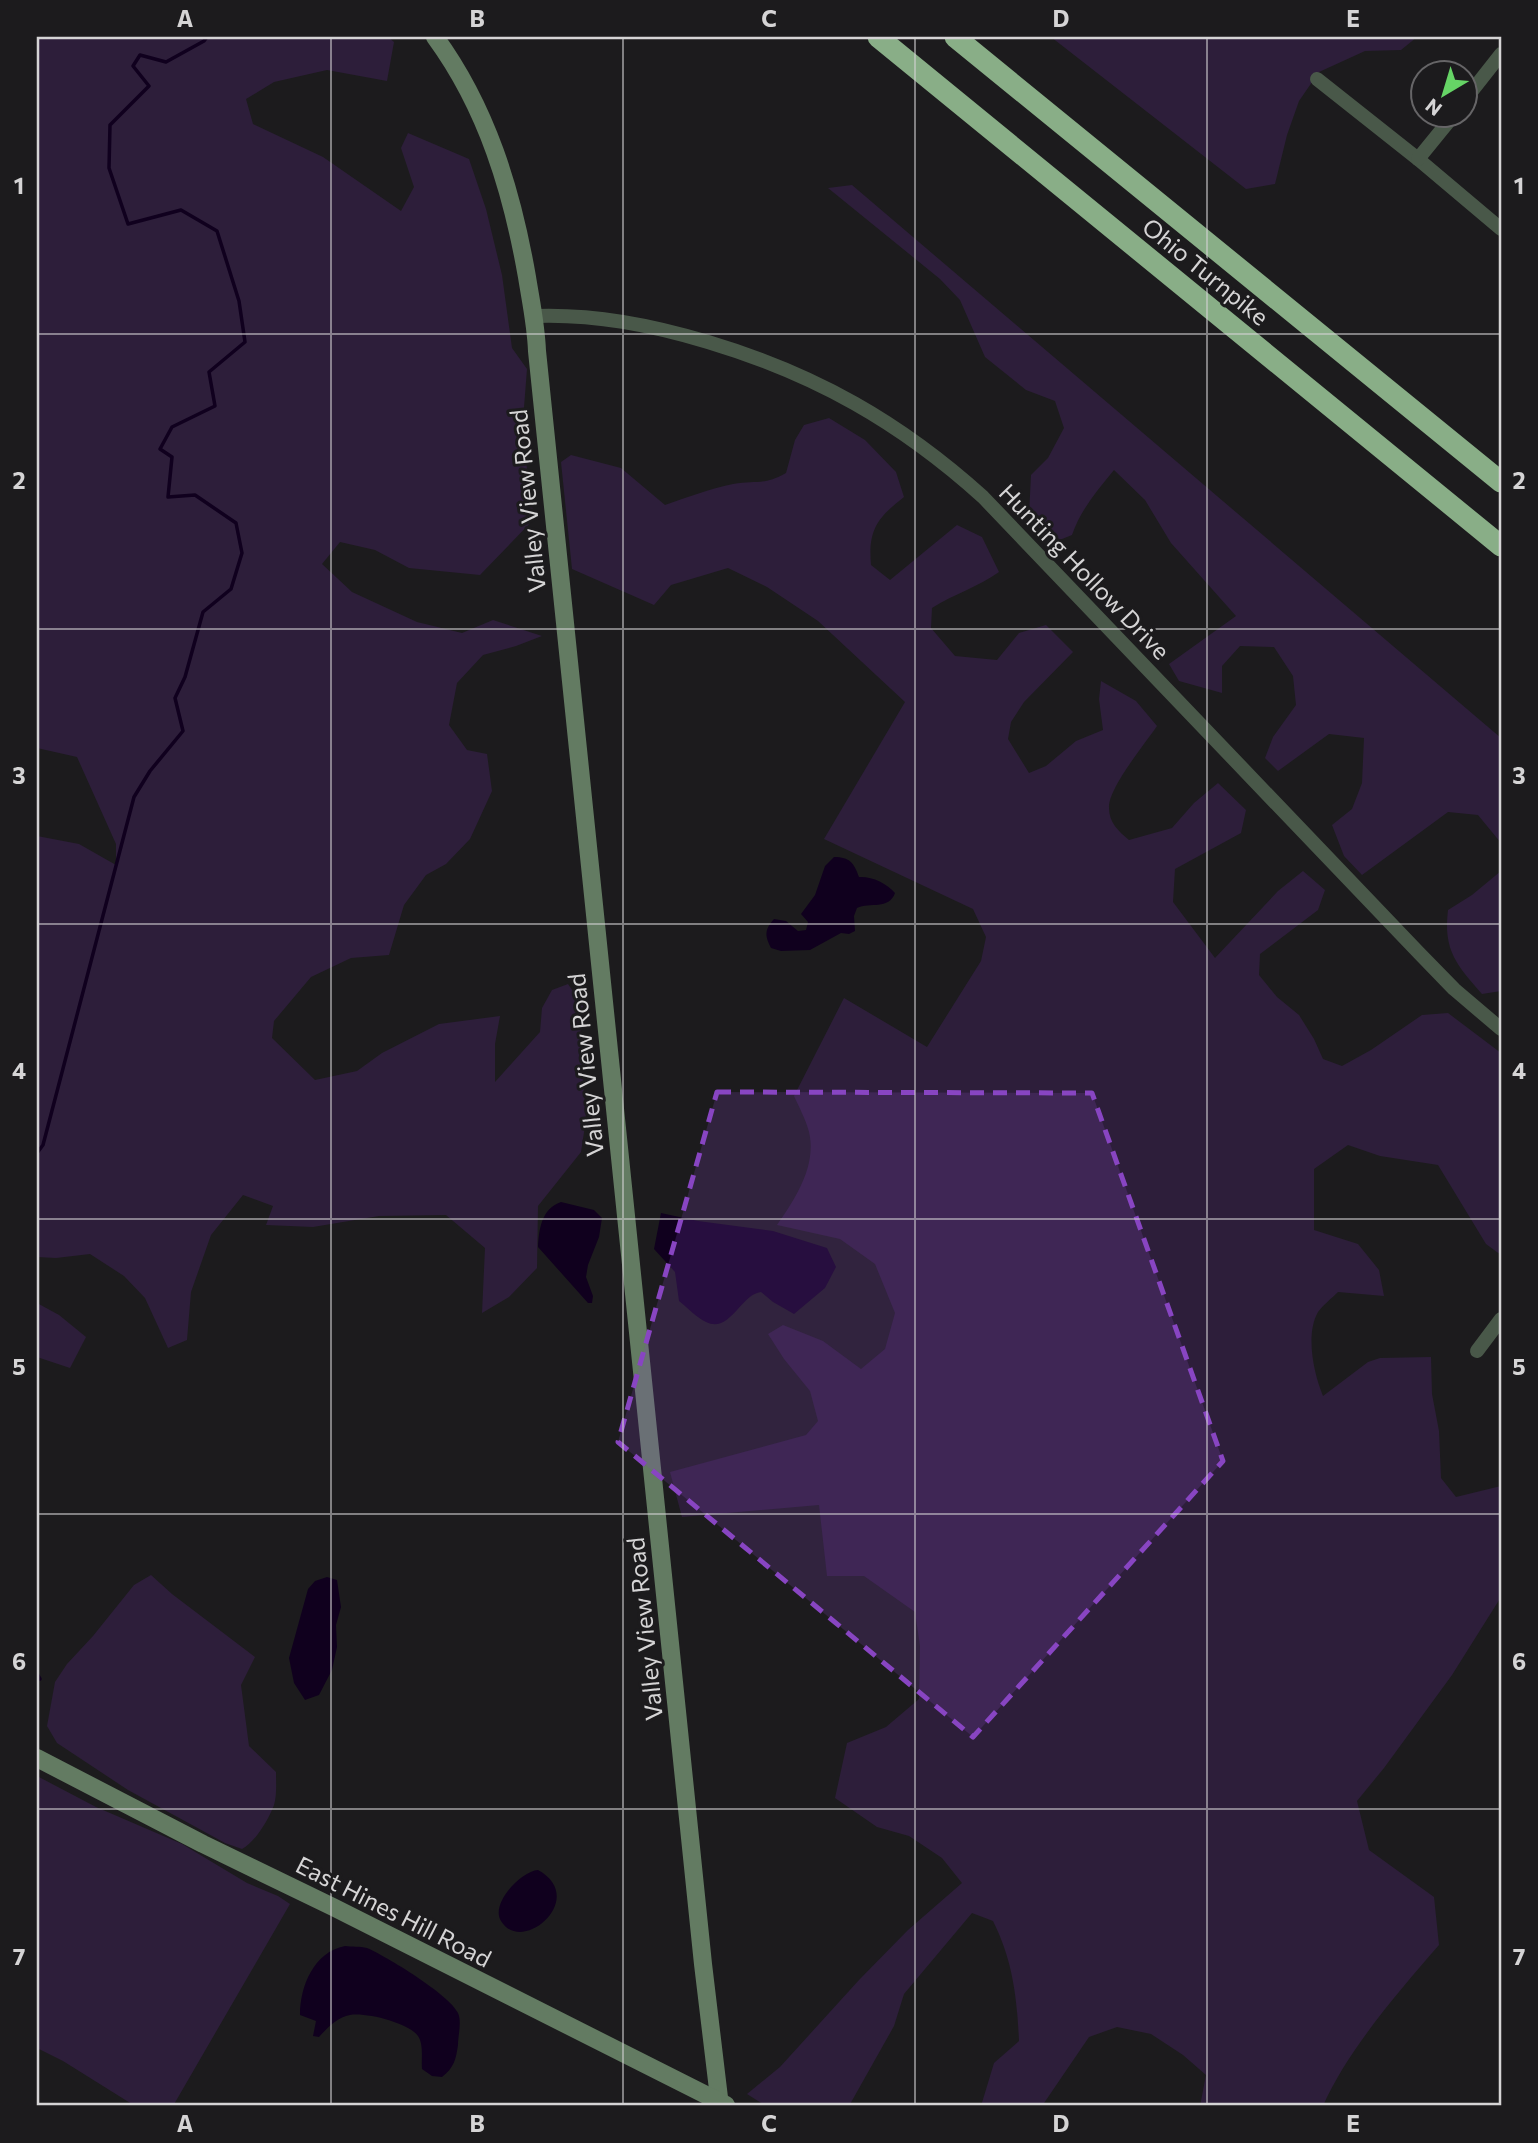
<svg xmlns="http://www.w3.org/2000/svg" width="1538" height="2143" viewBox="0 0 1538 2143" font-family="Commissioner,sans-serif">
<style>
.green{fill:#2d1e3a}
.water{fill:#10001e}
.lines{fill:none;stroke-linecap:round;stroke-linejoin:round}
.stream{stroke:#10001e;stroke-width:3.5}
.street{stroke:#495849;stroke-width:14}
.secondary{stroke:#637b62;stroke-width:18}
.highway{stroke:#89ae87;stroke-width:21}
.marked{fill:#8845c2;fill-opacity:0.2;stroke:#8845c2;stroke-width:5;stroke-dasharray:14 9;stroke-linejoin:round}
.grid{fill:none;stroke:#d5d4d5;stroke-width:2;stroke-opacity:0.55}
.labels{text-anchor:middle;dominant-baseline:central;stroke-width:6;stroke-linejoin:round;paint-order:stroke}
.street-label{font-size:24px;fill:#d5d4d5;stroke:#1c1b1d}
.neatline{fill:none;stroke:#d5d4d5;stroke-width:2.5}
.grid-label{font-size:23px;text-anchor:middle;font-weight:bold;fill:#d5d4d5}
</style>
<rect width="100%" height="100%" fill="#1c1b1d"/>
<g class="green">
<path d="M37 37H388L394 42 387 81 327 70 274 82 246 99 253 124 323 157 401 211 414 187 401 148 408 133 469 159 486 209 502 275 512 348 527 369 522 433 534 519 480 575 409 568 375 550 340 542 322 564 352 592 417 622 462 633 493 620 542 636 516 646 483 655 457 683 449 725 467 750 487 754 492 791 470 839 446 864 426 875 404 905 389 955 351 958 311 977 274 1021 272 1038 315 1080 357 1071 382 1053 439 1024 500 1016 495 1044V1082L540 1032 542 1008 552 990 568 984 583 1006 580 1035 586 1119 581 1152 538 1206 537 1268 509 1297 482 1313 485 1248 446 1215 379 1216 313 1227 266 1225 273 1206 243 1195 211 1235 191 1292 187 1340 168 1348 145 1298 124 1276 90 1254 56 1258 37 1257V836L79 844 116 865V844L77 757 37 748Z"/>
<path d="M1051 37H1417L1401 50 1365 51 1319 72 1299 101 1287 135 1275 184 1246 189Z"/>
<path d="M852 185 1501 738V843L1478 815 1448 812 1362 875 1344 856 1332 825 1352 809 1362 783 1364 738 1329 734 1278 771 1265 758 1273 737 1296 705 1293 676 1274 647 1240 646 1222 666V693L1179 681 1169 664 1236 616 1171 543 1145 500 1114 470C1097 491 1081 509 1072 535L1052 543 1029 515 1031 475 1048 458 1064 428 1055 401 1026 390 985 357 960 300 940 279 828 188Z"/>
<path d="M829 418 865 440 896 472 904 497C877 518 868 530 871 565L890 580 957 525 982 537 999 572C978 587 954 594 932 608L931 628 955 656 997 660 1019 633 1046 625 1073 652 1024 702 1011 722 1008 739 1029 773 1046 766 1076 741 1103 730 1099 699 1101 681 1136 701 1157 726C1145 744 1108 788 1109 808 1109 822 1118 831 1129 840L1172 828 1194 803 1218 783 1246 810 1241 833 1175 869 1173 902 1215 958 1278 891 1303 871 1325 890 1318 910 1260 954 1259 975 1277 997 1299 1015 1314 1039 1323 1059 1342 1066 1371 1050 1422 1015 1448 1013 1501 1053V1255L1486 1244 1438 1165 1380 1156 1348 1145 1314 1169V1230L1358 1244 1379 1270 1384 1296 1338 1292C1332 1298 1323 1305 1318 1312 1305 1335 1314 1374 1323 1396L1368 1362 1380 1358 1431 1357 1432 1394 1439 1431 1441 1478 1456 1497 1501 1486V1597L1452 1675 1384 1768 1357 1801 1369 1850 1434 1897 1439 1945C1399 1991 1347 2051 1323 2106H1200L1206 2075 1183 2055 1151 2034 1117 2027 1089 2037 1042 2106H981L994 2063 1019 2041C1017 1998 1013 1961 993 1921L972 1913 904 1994 894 2026 849 2106H766L747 2094 780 2067 859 1980 908 1930 962 1883 942 1858 909 1836 877 1827 835 1798 847 1743 886 1727 919 1699 920 1646 915 1612 864 1576H827L819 1505 682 1517 670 1472 806 1435 818 1421 810 1391 784 1359 768 1334 783 1325 823 1341 861 1369 885 1349 895 1313 875 1264 840 1239 777 1225C795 1199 817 1166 809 1132 806 1120 799 1107 794 1096L844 998 927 1047 981 961 986 937 973 909 824 839 905 702 818 621 767 587 728 568 671 585 654 605 572 569 561 462 571 455 621 468 665 505C688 497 709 489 733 484 756 480 763 486 786 473L795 440 804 425Z"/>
<path d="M1501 871V991L1482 994C1457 965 1443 951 1448 910L1472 895Z"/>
<path d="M37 1303 59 1315 86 1337 70 1368 37 1357Z"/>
<path d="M151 1575 172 1594 255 1657 241 1685 249 1746 276 1772C276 1783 277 1795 274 1805 268 1821 255 1842 242 1849L225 1843 128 1790 57 1743 47 1726 55 1682 67 1664 93 1636 134 1585Z"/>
<path d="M37 1776 96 1807 182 1844 247 1883 278 1896 290 1904 173 2106H135L63 2061 37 2048Z"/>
</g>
<g class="water">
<path d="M834 857C850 857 854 863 859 877 871 876 887 883 895 893 889 910 870 902 857 908L854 916 855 931 849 934 841 933 810 950 781 951 771 948C765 936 764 930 774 919L786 921 798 931 806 930 808 922 801 914 815 895 825 866Z"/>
<path d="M561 1202 594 1210 602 1218 599 1237 588 1265 586 1277 593 1296 592 1303H588L538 1247C539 1230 541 1209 561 1202Z"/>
<path d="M661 1213 698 1221 773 1231 827 1248 836 1267 825 1288 794 1314 773 1302 761 1292C741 1294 730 1334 706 1322 697 1318 688 1308 679 1301L675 1272 654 1249Z"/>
<path d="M327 1577 337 1580 341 1607 336 1625 337 1647 332 1670 319 1695 305 1700 294 1683 289 1658 308 1589 315 1581Z"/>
<path d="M538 1870C589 1898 522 1956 501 1921 490 1904 521 1871 538 1870Z"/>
<path d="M345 1946C352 1947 360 1946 367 1948 386 1956 450 1995 458 2013 462 2022 458 2035 458 2045 456 2059 454 2068 442 2077L432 2076 422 2069C421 2059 424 2045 418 2036 409 2023 366 2012 350 2015 338 2017 327 2028 319 2037L313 2036 316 2021 300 2015C300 1986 314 1952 345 1946Z"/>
</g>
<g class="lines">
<g class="stream">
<path d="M37 1153 43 1145 134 797 150 771 183 731 175 698 185 677 203 612 231 589 242 553 236 523 195 495 168 497 172 457 160 449 172 427 215 406 209 372 245 342 239 301 217 231 181 210 128 224 109 168 110 125 149 86 133 66 140 55 166 62 204 41 207 37"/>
<path d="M37 1674 40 1679"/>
</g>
<g class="street">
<path d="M1317 79 1418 159 1501 229"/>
<path d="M1464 101 1501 54"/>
<path d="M1418 159 1453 116"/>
<path d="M535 316C595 314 651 325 708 342 815 374 900 422 983 497L1419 953 1454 989 1501 1029"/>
<path d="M1477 1351 1501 1319"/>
</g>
<g class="secondary">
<path d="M435 37C487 108 512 191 527 277 531 302 536 325 537 351L703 1964 720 2106"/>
<path d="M37 1758 203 1844 333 1907 726 2105"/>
</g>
<g class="highway">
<path d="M878 37 1501 546"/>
<path d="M955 37 1501 482"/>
</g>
</g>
<path class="marked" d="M717 1092 1092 1093 1223 1461 973 1737 618 1442Z"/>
<path class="grid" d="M331 37V2106M623 37V2106M915 37V2106M1207 37V2106M37 334H1501M37 629H1501M37 924H1501M37 1219H1501M37 1514H1501M37 1809H1501"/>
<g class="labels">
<g class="street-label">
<text transform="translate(1206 271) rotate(39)">Ohio Turnpike</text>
<text transform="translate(527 501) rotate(-96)">Valley View Road</text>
<text transform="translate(1085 571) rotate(46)">Hunting Hollow Drive</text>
<text transform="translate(585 1065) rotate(-96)">Valley View Road</text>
<text transform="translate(644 1629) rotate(-96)">Valley View Road</text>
<text transform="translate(394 1911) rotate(27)">East Hines Hill Road</text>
</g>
</g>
<rect width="1538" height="2143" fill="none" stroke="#1c1b1d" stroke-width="77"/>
<g transform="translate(1444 94) rotate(218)"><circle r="33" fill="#1c1b1d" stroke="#666567" stroke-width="2"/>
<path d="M0-5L12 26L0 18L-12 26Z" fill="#66d466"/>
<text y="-10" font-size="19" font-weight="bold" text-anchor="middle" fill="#d5d4d5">N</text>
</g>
<rect x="38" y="38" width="1462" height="2066" class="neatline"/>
<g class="grid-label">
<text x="185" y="27">A</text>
<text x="477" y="27">B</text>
<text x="769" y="27">C</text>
<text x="1061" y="27">D</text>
<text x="1353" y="27">E</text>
<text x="19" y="194">1</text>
<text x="1519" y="194">1</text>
<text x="19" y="489">2</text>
<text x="1519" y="489">2</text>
<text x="19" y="784">3</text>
<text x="1519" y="784">3</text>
<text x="19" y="1079">4</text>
<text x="1519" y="1079">4</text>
<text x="19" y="1375">5</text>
<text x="1519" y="1375">5</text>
<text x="19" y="1670">6</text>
<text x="1519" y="1670">6</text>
<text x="19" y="1965">7</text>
<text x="1519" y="1965">7</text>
<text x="185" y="2132">A</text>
<text x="477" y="2132">B</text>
<text x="769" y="2132">C</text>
<text x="1061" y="2132">D</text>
<text x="1353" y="2132">E</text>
</g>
</svg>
